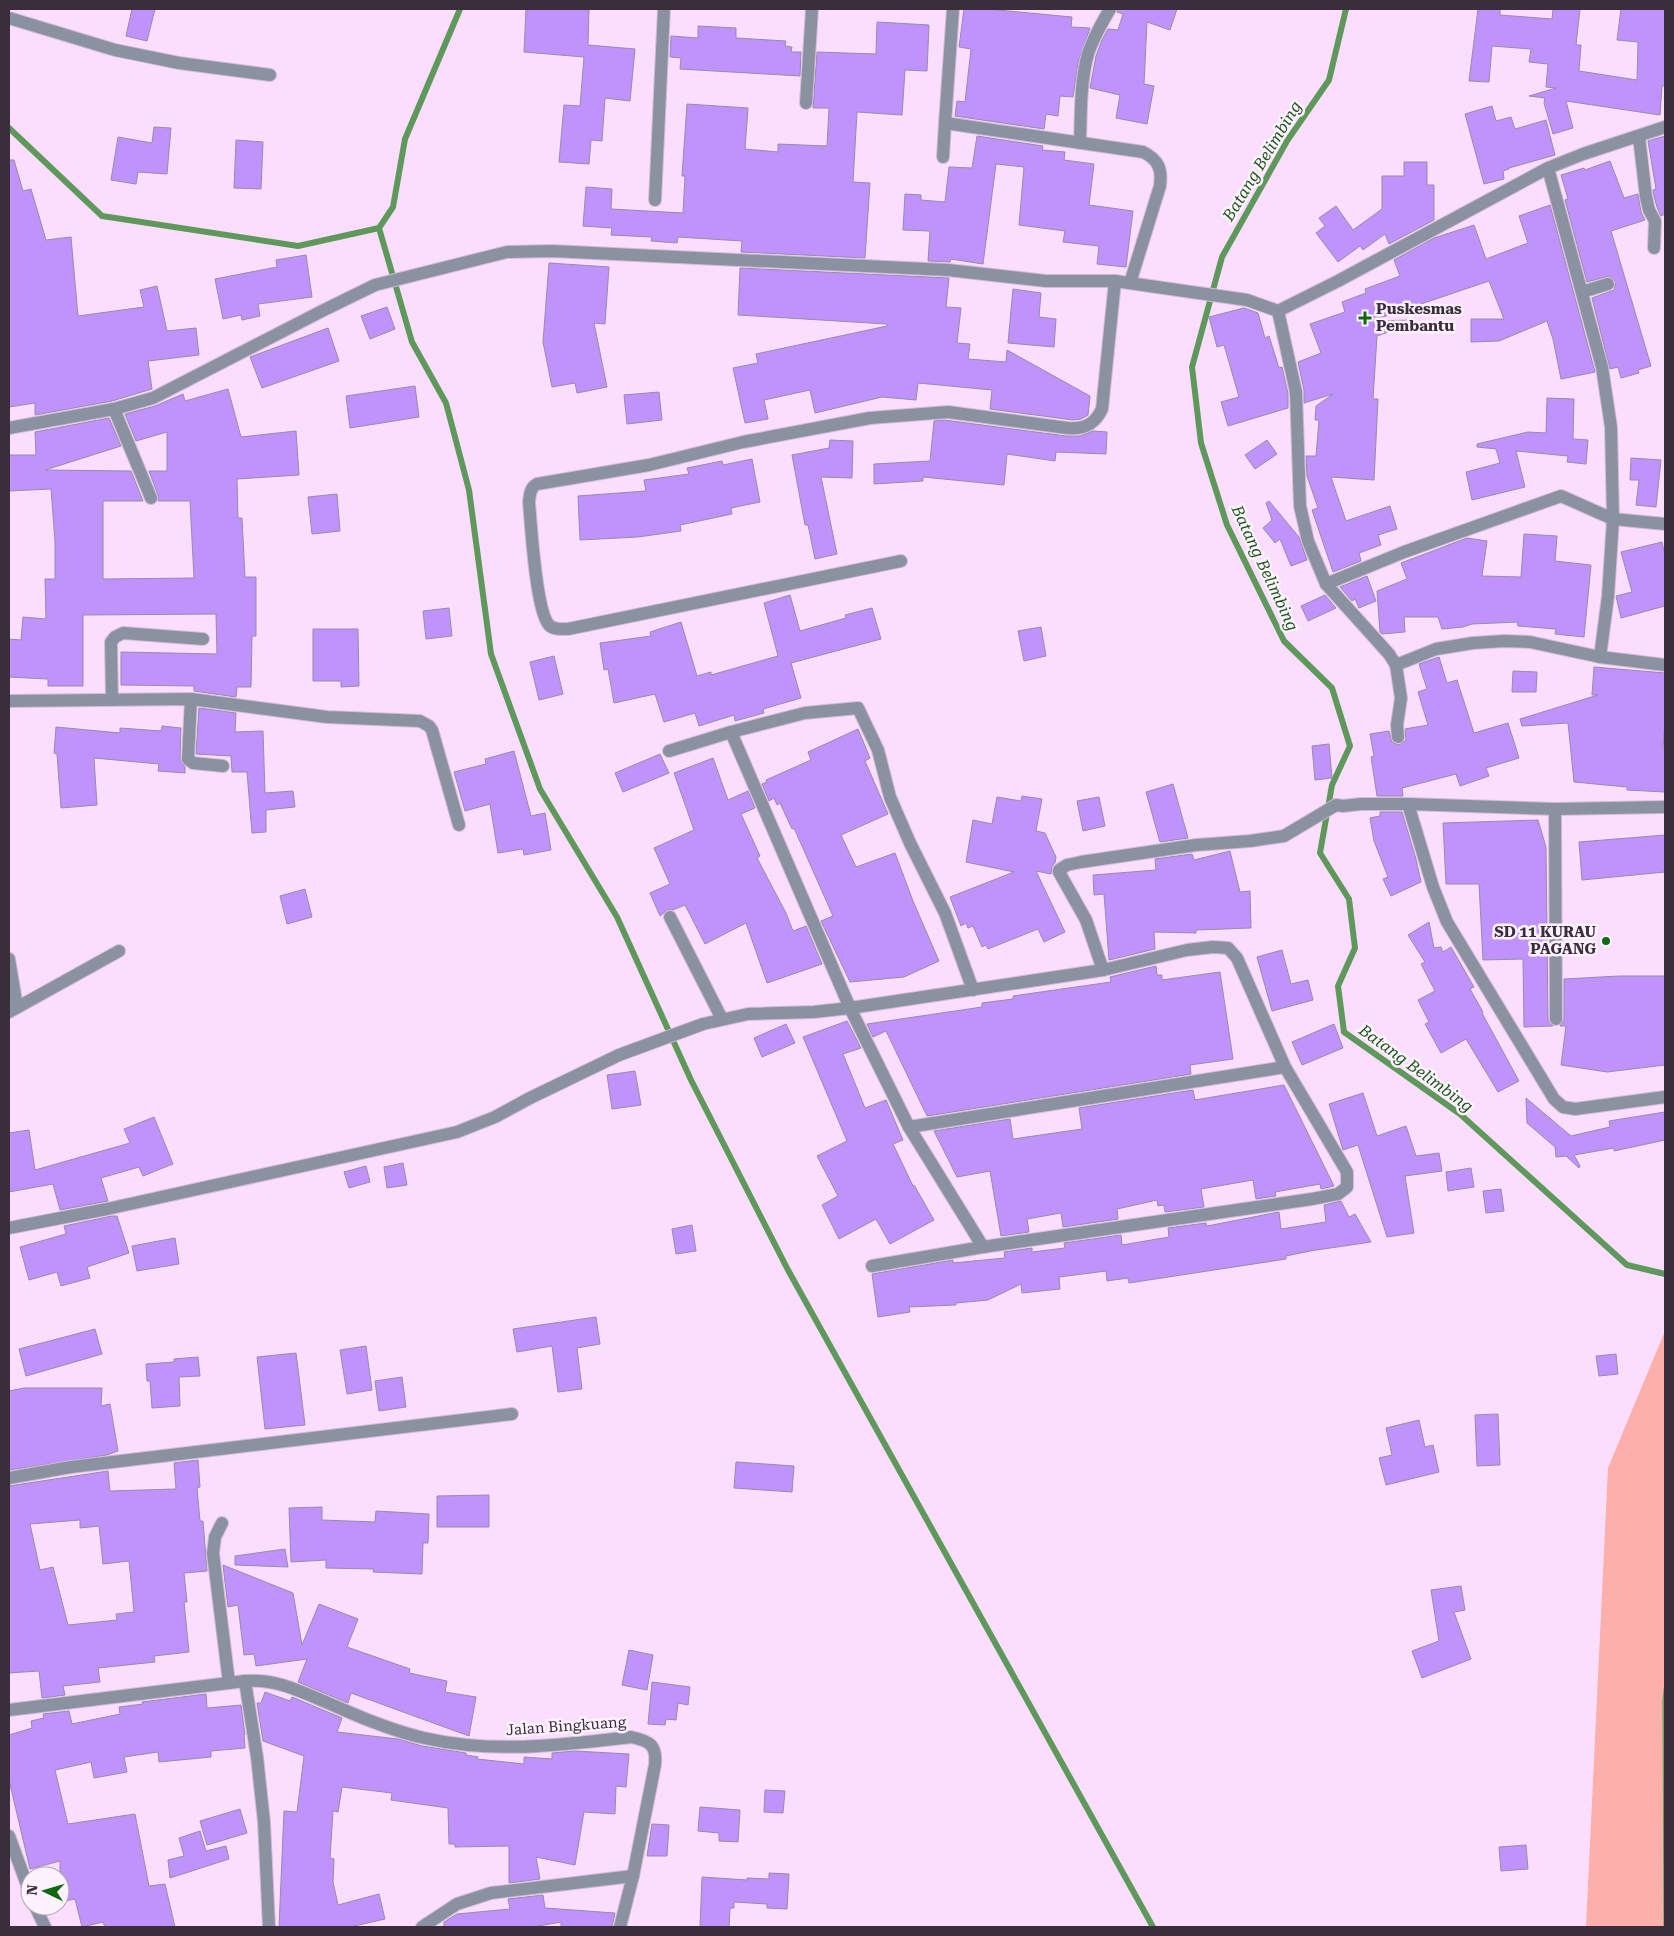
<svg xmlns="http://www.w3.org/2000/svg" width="1674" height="1936" viewBox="0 0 1674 1936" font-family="'Roboto Serif',serif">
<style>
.green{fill:#fcafab}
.water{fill:#6ec568;stroke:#5e985a}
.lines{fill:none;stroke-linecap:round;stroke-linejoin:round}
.stream{stroke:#5e985a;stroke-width:6}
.building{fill:#bf92fc;stroke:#988aad;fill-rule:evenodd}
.minor-casing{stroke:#d4bbd7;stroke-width:14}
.minor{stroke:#8a92a1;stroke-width:12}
.poi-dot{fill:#0f680e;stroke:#fef2ff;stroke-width:2}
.labels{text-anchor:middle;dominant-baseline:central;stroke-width:5;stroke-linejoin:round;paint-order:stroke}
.poi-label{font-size:15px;font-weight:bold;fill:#392e3a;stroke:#fef2ff;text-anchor:start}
.street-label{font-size:15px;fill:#392e3a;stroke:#fef2ff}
.water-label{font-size:16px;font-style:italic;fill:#195417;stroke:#fef2ff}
</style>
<rect width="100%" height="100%" fill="#fbdefe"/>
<path class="green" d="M1665 1331V1681L1663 1701 1664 1927H1586L1608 1468Z"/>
<path class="water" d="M1665 1681V1927H1664L1663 1701Z"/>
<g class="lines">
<g class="stream">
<path d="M460 9 405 139 393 207 379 228 412 342 446 403 469 490 491 654 540 789 617 917 691 1080 788 1270 1153 1927"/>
<path d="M1346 9 1329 80 1287 141 1222 257 1192 367 1201 443 1227 525 1284 641 1332 688 1350 746 1332 785 1320 853 1349 899 1355 948 1338 986 1344 1032 1460 1114 1627 1265 1665 1274"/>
<path d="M9 128 102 216 298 246 379 228"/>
</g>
</g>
<g class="building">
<path d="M132 9H155L147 41 126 36Z"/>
<path d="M526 9H589L588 45 635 49 630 101 605 98 602 141 591 140 589 164 559 162 564 105 580 106 584 57 524 52Z"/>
<path d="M964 9H987L1072 17 1071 27 1090 28 1078 63 1073 97 1060 96 1058 116 1046 114 1044 129 955 116 957 101 965 102 971 49 959 47Z"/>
<path d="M1118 9H1177L1170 30 1147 22 1144 84 1154 86 1147 124 1116 118 1120 95 1090 88 1096 56 1102 40 1108 29 1118 30 1123 14 1117 12Z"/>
<path d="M1478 9H1500V15L1552 19 1553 9H1580L1576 45H1581L1579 71 1637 80 1638 42 1617 40 1621 9H1665V86H1662L1660 115 1566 101 1573 128 1553 134 1544 103 1545 98 1529 96 1556 88 1546 87 1548 64 1529 62 1531 49 1492 46 1489 82 1469 81Z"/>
<path d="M877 22 929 25 927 71 905 70 902 115 857 112 853 182 870 183 865 258 741 252 742 241 678 237 677 243 651 241 652 237 611 235 612 228 583 226 586 187 612 189 611 209 683 213 685 176H682L687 104 748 108 745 149 778 152V144L827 146 829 108H813L817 52 876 54Z"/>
<path d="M698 26 736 28V38L786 41 785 46 792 47 791 52H801L800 76 680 69 681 58 670 57 671 36 698 38Z"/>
<path d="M1492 106 1496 121 1511 117 1515 129 1546 120 1555 155 1509 168V169L1503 171 1504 179 1484 184 1465 114Z"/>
<path d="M154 127 171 128 167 174 138 172 136 184 111 180 118 137 152 143Z"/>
<path d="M977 136 1043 146 1042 150 1065 152 1064 160 1094 164 1089 205 1133 211 1126 267 1097 264 1099 246 1063 242 1065 231 1019 225 1024 167 996 164 983 264 951 259 950 262 928 261 930 231 903 230 905 194 921 195V200L945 202 949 167 972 168Z"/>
<path d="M1665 136V214L1661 216 1657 207 1654 196 1653 190 1656 189 1648 141Z"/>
<path d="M236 140 263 142 261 189 234 188Z"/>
<path d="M9 160H14L23 191 31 189 46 240 71 237 78 316 144 307 140 290 157 286 167 331 196 328 199 355 148 361 152 389 112 401 35 415V403L9 407Z"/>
<path d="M1610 161 1624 198 1638 194 1641 212 1645 220 1611 231 1651 366 1638 370 1639 373 1621 378 1618 367 1610 369 1592 298 1614 290 1616 282 1609 276 1587 282 1565 200 1568 199 1561 175 1584 168 1585 170Z"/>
<path d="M1404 162H1427V185H1434V220L1389 244 1385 234 1363 250 1360 246 1338 262 1316 233 1325 226 1319 218 1336 206 1353 230 1382 209V176H1404Z"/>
<path d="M1550 205 1595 372 1561 379 1553 339 1547 321 1499 341 1471 342V319H1504L1489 281 1371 321 1413 320 1414 323 1377 336 1373 399H1378L1374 480 1331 477 1346 521 1390 506 1397 529 1378 535 1381 545 1359 553 1361 561 1333 572 1312 510 1318 508 1307 476 1306 456H1316L1319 420H1315L1316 406 1333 394 1304 403V390L1298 362 1321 353 1310 324 1345 312 1342 302 1366 293 1365 289 1400 276 1394 260 1434 238 1474 225 1486 259 1528 243 1519 216Z"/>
<path d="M306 255 312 297 258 304 260 316 242 320 241 315 223 319 215 279 277 267 276 260Z"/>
<path d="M549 263 609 267 605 324 594 323 607 387 577 393 575 383 552 387 543 342Z"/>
<path d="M740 268 949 278 946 307 961 308 957 343 970 344 968 359 1006 362 1007 350 1090 396 1088 415 1081 419 1073 420 990 409 992 390 918 383 916 400 882 397 815 413 810 390 764 400 768 419 745 423 733 368 758 363 756 354 887 326V324L738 315Z"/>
<path d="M1013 289 1041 293 1039 317 1056 319 1054 347 1008 343Z"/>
<path d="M387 307 395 329 370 339 361 316Z"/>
<path d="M1244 308 1258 313 1265 338 1269 336 1279 368 1282 367 1288 393V408L1228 426 1221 402 1239 397 1224 345 1217 347 1209 317Z"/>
<path d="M328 328 339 361 262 388 250 357Z"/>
<path d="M415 386 419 417 350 428 346 396Z"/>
<path d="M228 389 241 437 296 431 299 475 237 479 238 518H242L245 577H256V636H252L251 687H237L236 697 194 691V686L121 685V652L217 654 216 614 83 615V686H48V679L9 677V639L21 640 23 617 46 619 45 579H55V541L51 489 9 491V455H36L35 432 109 418 121 446 45 470 131 471 143 501H103V579L194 578 190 501H158V495L149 471H167V432L136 441 125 414 155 406 183 394 185 401Z"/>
<path d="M659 392 662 420 627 424 624 395Z"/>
<path d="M1547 398 1574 399 1573 439 1588 440 1586 464 1567 462 1568 456 1516 451 1525 487 1472 500 1466 472 1500 463 1496 449 1477 447V444L1528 432 1546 433Z"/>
<path d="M944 420 1066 436H1080L1093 431 1107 432 1106 454 1056 452 1055 461 1007 454 1004 485 923 477V481L874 484V464L930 461 934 421Z"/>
<path d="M830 440 853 441 852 478 821 477 837 554 815 559 808 525H805L792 455 829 448Z"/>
<path d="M1267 440 1277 454 1255 469 1245 455Z"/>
<path d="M1631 458 1661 460 1656 507 1636 505 1639 480H1630Z"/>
<path d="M752 459 760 502 731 508 732 514 680 525 681 531 638 537 580 540 578 496 646 491 644 480 689 474 687 468 722 461 723 465Z"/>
<path d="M337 494 340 531 312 534 308 497Z"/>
<path d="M1269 501 1299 537 1307 560 1291 566 1280 539 1275 543 1263 528 1272 520 1266 503Z"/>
<path d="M1524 534 1557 536 1555 561 1591 565 1584 637 1555 634 1556 629 1518 626 1517 622 1472 624 1463 627 1442 629 1438 617H1404L1405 632 1382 634 1380 632 1377 591 1407 579 1401 563 1467 538 1487 541 1482 576 1521 577Z"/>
<path d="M1662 542 1665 556V606L1621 618 1616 596 1632 592 1621 552Z"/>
<path d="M1367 576 1376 601 1359 608 1355 599 1352 601 1340 587Z"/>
<path d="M790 595 800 631 846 618 845 615 872 608 881 639 791 663 801 698 763 709 764 713 735 721 734 715 699 726 695 713 664 722 655 694 614 703 608 669 604 670 600 643 651 636 650 632 681 622 697 676 711 672V675L778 656 764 603Z"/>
<path d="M1325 595 1336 608 1308 621 1301 606Z"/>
<path d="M449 608 452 636 426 639 423 611Z"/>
<path d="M1041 627 1046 656 1024 661 1018 631Z"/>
<path d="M313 629H358L359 686 341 687V681H313Z"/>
<path d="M554 656 563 694 539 700 530 662Z"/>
<path d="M1439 657 1447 683 1457 680 1474 733 1508 723 1519 758 1486 768 1489 776 1460 786 1456 774 1402 788 1403 796H1377L1371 757 1374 756 1370 734 1389 731 1392 742 1399 745 1406 740 1405 729 1428 725 1418 692 1427 689 1419 664Z"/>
<path d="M1594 667 1665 673V721L1663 749 1665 750V792L1627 790V787L1574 782 1568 723 1522 726 1520 719 1598 695H1592Z"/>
<path d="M1513 671 1537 672 1536 692H1512Z"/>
<path d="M199 708 236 713 235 732 263 731 265 793 293 791 295 807 266 810V832L252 833 247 772H232L231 756 196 754Z"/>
<path d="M162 726 181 728 180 759 185 767V773L158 771 159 764 94 758 97 805 61 808 57 754 54 753 56 727 120 733V728L161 731Z"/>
<path d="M858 729 870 758 865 761 888 814 841 835 856 867 895 853 913 901 939 961 904 977 850 982 821 921 833 916 794 828 792 829 780 803 777 805 774 798 769 801 762 784 767 782 766 780 811 760 808 752Z"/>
<path d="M1329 744 1332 778 1315 780 1312 746Z"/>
<path d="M514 751 531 816 545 813 551 850 524 855 523 849 498 853 490 804 465 811 454 772 486 764 485 759Z"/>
<path d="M660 754 669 773 623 792 615 773Z"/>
<path d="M713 758 728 800 748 791 755 808 741 814 760 856 757 858 786 913 793 931 806 926 822 964 767 983 746 923 705 944 685 905 673 910H667L660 916 650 893 670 884 654 848 694 830 674 773Z"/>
<path d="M1173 784 1188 838 1160 842 1146 792Z"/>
<path d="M1022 796 1042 799 1036 831 1045 833 1056 857 1055 863 1052 866 1051 874 1036 871 1065 932 1044 942 1038 929 988 949 986 945 982 947 973 926 968 928 966 923 961 926 950 897 1014 872 966 862 973 820 992 824 997 797 1021 801Z"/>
<path d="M1099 797 1105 826 1083 831 1077 801Z"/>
<path d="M1380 812H1402L1416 859 1421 882 1391 896 1383 879 1388 877 1374 841 1370 818 1380 816Z"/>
<path d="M1538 820 1546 847 1548 1019 1553 1026 1524 1027 1523 959 1483 960 1479 884H1446L1443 823Z"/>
<path d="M1665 835V872L1582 880 1579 842Z"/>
<path d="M1230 851 1240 892 1250 891 1251 928 1196 930V933L1154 932 1155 949 1109 960 1104 894 1094 895 1093 875 1156 870 1155 859 1192 854 1194 860Z"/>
<path d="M305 889 312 917 287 924 280 896Z"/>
<path d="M1429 922 1434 948 1441 947 1443 952 1451 947 1474 987 1470 989 1483 1012 1482 1013 1519 1081 1498 1092 1466 1039 1441 1053 1425 1024 1429 1022 1418 1000 1435 991 1421 964 1425 962 1408 935Z"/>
<path d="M1282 950 1291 984 1308 980 1313 1000 1272 1011 1257 957Z"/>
<path d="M1156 966 1157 975H1162V980L1220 972 1233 1059 1190 1065 1191 1074 927 1116 886 1031 873 1037 867 1024 982 1007V1003L1013 999V996L1111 982 1110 977Z"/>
<path d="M1619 976H1665V1065L1607 1072 1561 1065 1566 1026H1560L1564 1019V979Z"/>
<path d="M847 1021 861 1048 843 1054 865 1108 886 1100 903 1140 893 1144 913 1186 914 1185 934 1220 890 1244 876 1219 839 1239 822 1205 838 1196 817 1156 847 1141 803 1037Z"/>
<path d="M786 1024 795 1043 762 1057 754 1038Z"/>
<path d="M1334 1024 1343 1048 1302 1065 1292 1042Z"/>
<path d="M635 1071 641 1105 612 1109 607 1075Z"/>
<path d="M1284 1085 1334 1186 1321 1189 1320 1184 1275 1192 1276 1196 1256 1199 1253 1180 1201 1189 1204 1207 1165 1212 1164 1205 1158 1206 1157 1200 1117 1209 1118 1219 1063 1227 1061 1213 1027 1219 1029 1232 1001 1236 990 1171 957 1177 934 1131 1010 1119 1013 1139 1082 1129 1079 1108 1193 1090 1195 1100Z"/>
<path d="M1363 1093 1377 1136 1406 1126 1416 1156 1439 1153 1442 1171 1405 1176 1414 1233 1387 1237 1358 1145 1343 1150 1329 1104Z"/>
<path d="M1526 1098 1571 1136 1610 1127 1609 1121 1665 1112V1140L1614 1151V1148L1574 1155 1580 1166 1579 1168 1566 1156 1556 1157 1555 1147 1527 1123Z"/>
<path d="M154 1117 173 1164 143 1176 139 1167 101 1178 108 1201 60 1210 53 1184 9 1192V1133L29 1130 35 1170 130 1143 124 1129Z"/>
<path d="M403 1163 407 1185 387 1188 384 1167Z"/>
<path d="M366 1166 370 1182 349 1188 344 1172Z"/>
<path d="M1471 1168 1474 1187 1448 1191 1446 1172Z"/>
<path d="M1501 1189 1504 1211 1486 1213 1483 1191Z"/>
<path d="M1341 1201 1349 1217 1355 1214 1371 1242 1310 1251 1286 1256V1259L1129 1283 1128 1278 1107 1281 1106 1271 1059 1277 1060 1289 1022 1293 1021 1284 988 1300 956 1303V1305L909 1307 910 1312 878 1317 872 1274 953 1260V1263L1005 1258 1004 1252 1032 1248V1252L1065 1248 1064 1243 1121 1235 1122 1245 1169 1237 1168 1228 1206 1223 1207 1226 1279 1212 1281 1229 1326 1222 1324 1205Z"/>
<path d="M112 1216H117L129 1253 87 1267 90 1278 61 1286 57 1272 29 1280 20 1247 66 1234 64 1226Z"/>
<path d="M692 1225 696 1251 676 1254 672 1229Z"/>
<path d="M175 1238 179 1264 137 1271 132 1246Z"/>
<path d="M596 1317 600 1344 577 1348 582 1389 558 1392 552 1346 517 1352 513 1329Z"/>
<path d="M95 1329 102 1354 26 1376 19 1349Z"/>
<path d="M366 1346 372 1390 347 1394 340 1350Z"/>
<path d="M296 1353 305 1425 265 1429 257 1357Z"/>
<path d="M1616 1354 1618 1374 1599 1376 1596 1356Z"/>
<path d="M198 1357 200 1376 179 1377 180 1406 152 1408 150 1381H147L146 1364 174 1362V1359Z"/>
<path d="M402 1377 406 1407 379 1411 375 1381Z"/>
<path d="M24 1388H102L101 1406 110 1404 118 1451 107 1455 9 1470V1391Z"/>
<path d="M1498 1414 1500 1465 1477 1466 1475 1415Z"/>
<path d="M1419 1420 1425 1447 1433 1445 1439 1472 1386 1485 1379 1458 1392 1455 1386 1428Z"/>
<path d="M198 1460 200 1487 197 1488 200 1521H203L207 1571 184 1573 187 1602H184L189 1652 154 1656 155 1662 98 1668 100 1682 63 1686 65 1695 42 1698 39 1671 9 1673V1486L108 1471 110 1491 176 1489 174 1463ZM80 1520V1528L99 1526 103 1564 129 1561 134 1612 116 1614 117 1620 68 1625 53 1567 40 1570 30 1524Z"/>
<path d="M736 1462 794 1466 792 1492 734 1488Z"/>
<path d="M489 1495V1527H437V1496Z"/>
<path d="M322 1507V1520L375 1522 376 1511 429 1514 428 1543H423L422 1574 373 1572 374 1569 326 1568V1560L291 1562 289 1508Z"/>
<path d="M285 1549 288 1567 235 1565V1556Z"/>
<path d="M223 1565 293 1593 302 1645 319 1604 358 1619 347 1647 410 1669 409 1673 447 1681 445 1692 476 1697 469 1736 351 1693 348 1703 298 1682 307 1659 256 1666 254 1654 244 1655 238 1605 228 1607Z"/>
<path d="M1461 1586 1465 1610 1454 1612 1471 1659 1422 1678 1412 1651 1439 1641 1431 1590Z"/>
<path d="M629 1650 653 1655 647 1690 622 1685Z"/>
<path d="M652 1682 690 1687 688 1705 678 1703 676 1720 666 1719 665 1725 648 1724Z"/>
<path d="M265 1692 290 1701 292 1697 342 1718 337 1732 398 1739 422 1746 466 1753V1755L478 1757 477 1759 524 1764V1757L552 1759V1753L575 1751 629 1754 626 1787 616 1786 615 1814 584 1812 575 1865 536 1857 540 1879 509 1883V1846L455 1847V1844H449L448 1808 391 1800 392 1793 342 1787 338 1812 333 1811 330 1858 334 1859 333 1882 338 1905 379 1894 385 1919 350 1927H279L284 1811 297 1812 304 1756 263 1741 257 1703H261Z"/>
<path d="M206 1694 207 1708 241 1705 245 1735 244 1734 245 1748 211 1751V1757L159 1762 158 1752 124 1757 127 1772 94 1778 91 1762 55 1770 68 1824 135 1814 149 1886 165 1884 175 1927H105L103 1922 82 1927 75 1899 60 1902V1861L30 1869 9 1780V1735L32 1728 31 1721 44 1718 43 1714 69 1711 72 1724 120 1714 119 1707 143 1704 142 1702Z"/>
<path d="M765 1790 785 1791 783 1813 764 1812Z"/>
<path d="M700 1807 740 1810 738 1842 719 1841V1833L698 1831Z"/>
<path d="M240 1809 247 1833 207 1845 200 1821Z"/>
<path d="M652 1824 669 1825 667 1856H647Z"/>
<path d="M200 1831 206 1851 226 1846 229 1859 170 1878 168 1860 184 1856 179 1838Z"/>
<path d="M1526 1845 1528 1869 1501 1871 1499 1847Z"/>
<path d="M769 1873 789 1874 787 1909 767 1908V1904L734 1902V1908H730L729 1927H700L702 1877 747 1880V1878L769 1879Z"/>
<path d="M543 1895 545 1908 615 1913 612 1927H561V1922L533 1927H444V1922L457 1914 510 1909 508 1899Z"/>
</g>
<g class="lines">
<defs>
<g id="minor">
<path d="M953 9 945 123 1143 152C1159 160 1162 169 1160 186L1130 283"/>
<path d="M9 18 115 50 179 63 270 75"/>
<path d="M806 103 812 9"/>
<path d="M1639 137 1646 197 1649 210 1655 221 1654 248"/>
<path d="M1080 143C1081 114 1080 82 1088 54 1093 38 1102 23 1110 9"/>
<path d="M943 157 945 123"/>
<path d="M655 200 664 9"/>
<path d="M1582 292 1608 284"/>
<path d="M1278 311 1296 392 1300 506 1308 541 1326 584 1389 654 1396 665"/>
<path d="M114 409 151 498"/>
<path d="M9 428 114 409 153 398 322 311 375 285 507 252 552 251 948 270 1046 281H1115L1247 300 1278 311 1338 281 1548 168 1583 154 1665 127"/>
<path d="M901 561 568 629C561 629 554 630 549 625 536 611 531 525 529 502 530 494 530 488 537 484L649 465 743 442 870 418 948 412 1067 428C1084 430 1095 424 1102 409L1115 281"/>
<path d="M1326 584 1404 552 1561 496 1613 519 1611 427 1602 367 1548 168"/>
<path d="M1600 657 1608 596 1613 519 1665 524"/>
<path d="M191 699 188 759 193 763 223 766"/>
<path d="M112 700 111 642 115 637 123 633 203 639"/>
<path d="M9 701 191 699 327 717 420 721 429 726 432 730 459 825"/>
<path d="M1398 737 1397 725 1401 698 1396 665 1436 649 1473 643 1504 641 1530 642 1600 657 1665 665"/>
<path d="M669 751 731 732 805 713 858 708 878 750 890 797 910 843 945 913 973 990"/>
<path d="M1408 804 1433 887 1447 922 1554 1099 1563 1107 1575 1109 1665 1097"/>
<path d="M1555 809 1556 1019"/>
<path d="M670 917 722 1019"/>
<path d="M9 959 17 1007"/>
<path d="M1103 970 1086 920 1059 872V870L1067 865 1081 862 1196 845 1250 841 1284 836 1336 805 1343 806 1361 804H1408L1555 809 1665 807"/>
<path d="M9 1012 119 951"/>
<path d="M909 1127 1285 1067"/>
<path d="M9 1228 107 1209 457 1132 495 1117 530 1098 619 1055 703 1024 748 1014 814 1012 850 1008 1103 970 1187 950 1213 947 1228 948 1237 958 1285 1067 1347 1172V1187L1338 1194 1312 1199 983 1247 909 1127 850 1008 731 732"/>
<path d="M872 1266 983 1247"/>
<path d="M9 1478 71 1467 512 1414"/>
<path d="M222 1523 215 1537 213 1553 229 1683"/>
<path d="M245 1681C278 1678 306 1694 335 1706 364 1719 393 1731 424 1738 493 1754 562 1745 631 1737 650 1741 657 1745 655 1765L633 1876 620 1927"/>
<path d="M9 1710 245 1681 257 1757 264 1822 269 1927"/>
<path d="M9 1836 30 1893"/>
<path d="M35 1906 45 1927"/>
<path d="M422 1927 457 1904 491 1893 633 1876"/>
</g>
</defs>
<use href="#minor" class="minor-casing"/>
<use href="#minor" class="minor"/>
</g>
<g class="poi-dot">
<path d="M1362.5 310.5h5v5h5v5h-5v5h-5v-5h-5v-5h5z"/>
<circle cx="1606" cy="941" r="5"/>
</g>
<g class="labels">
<g class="poi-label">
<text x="1376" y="309">Puskesmas<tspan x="1376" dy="17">Pembantu</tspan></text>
<text x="1596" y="932" text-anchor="end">SD 11 KURAU<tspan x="1596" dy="17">PAGANG</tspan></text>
</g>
<g class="street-label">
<text transform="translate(566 1726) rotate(-4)">Jalan Bingkuang</text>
</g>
<g class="water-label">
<text transform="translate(1262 161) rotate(-59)">Batang Belimbing</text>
<text transform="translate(1265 568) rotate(65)">Batang Belimbing</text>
<text transform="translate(1416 1068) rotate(36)">Batang Belimbing</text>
</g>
</g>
<rect width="1674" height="1936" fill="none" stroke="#392e3a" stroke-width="20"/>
<g transform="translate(45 1891) rotate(275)"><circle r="24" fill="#fef2ff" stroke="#afa4b0"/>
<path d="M0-4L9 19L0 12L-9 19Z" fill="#0f680e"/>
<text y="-8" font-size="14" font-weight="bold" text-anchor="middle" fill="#392e3a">N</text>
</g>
</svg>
